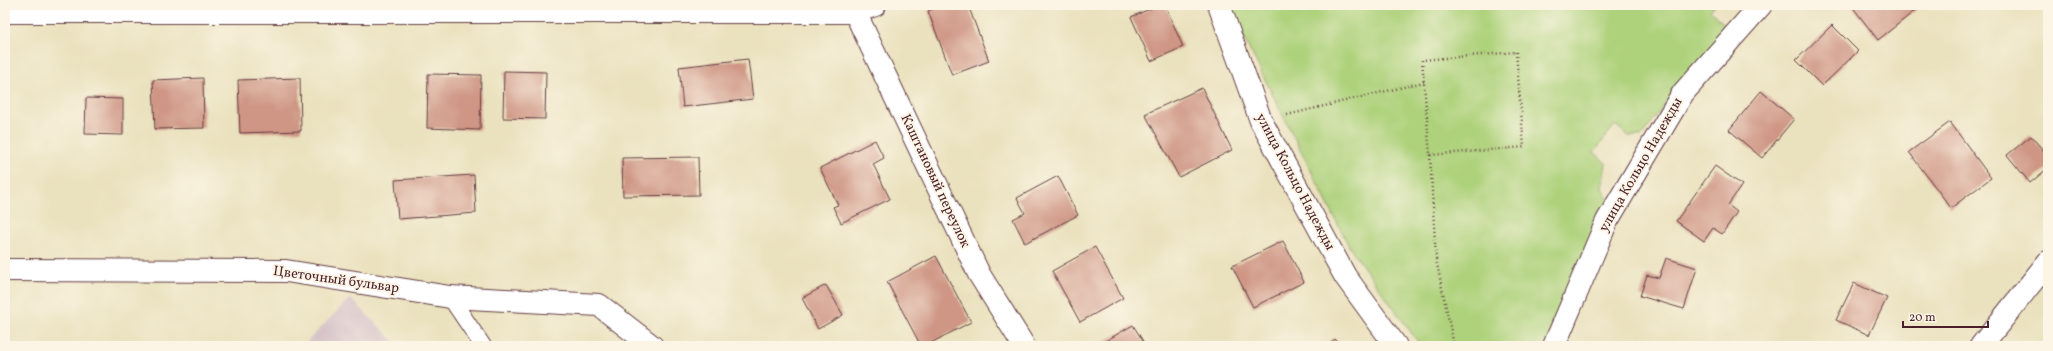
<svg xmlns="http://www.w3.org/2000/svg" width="2053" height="351" viewBox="0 0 2053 351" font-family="Vollkorn,serif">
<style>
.industrial{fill:#d2bdc6}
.green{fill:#aed27c;stroke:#7c7854}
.building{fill:#cf9685}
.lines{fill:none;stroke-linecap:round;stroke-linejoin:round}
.lane-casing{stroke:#623c41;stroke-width:18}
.street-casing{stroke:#623c41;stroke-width:24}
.path{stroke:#623c41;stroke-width:2.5;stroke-dasharray:1 3;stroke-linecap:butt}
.lane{stroke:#fff;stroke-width:16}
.street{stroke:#fff;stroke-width:22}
.labels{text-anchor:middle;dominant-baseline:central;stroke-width:4;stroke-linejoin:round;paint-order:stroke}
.street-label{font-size:14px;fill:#4a1f2b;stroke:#fcf5e5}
</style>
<rect width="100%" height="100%" fill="#fcf5e5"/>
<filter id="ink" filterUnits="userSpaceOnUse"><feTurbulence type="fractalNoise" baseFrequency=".025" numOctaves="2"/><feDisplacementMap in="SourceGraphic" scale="8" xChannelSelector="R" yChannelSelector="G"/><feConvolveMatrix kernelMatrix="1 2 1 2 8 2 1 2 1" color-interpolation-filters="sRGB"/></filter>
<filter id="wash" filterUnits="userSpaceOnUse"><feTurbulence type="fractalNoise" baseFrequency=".012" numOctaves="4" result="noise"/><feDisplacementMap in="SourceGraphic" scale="16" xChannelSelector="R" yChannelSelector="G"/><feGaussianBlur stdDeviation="0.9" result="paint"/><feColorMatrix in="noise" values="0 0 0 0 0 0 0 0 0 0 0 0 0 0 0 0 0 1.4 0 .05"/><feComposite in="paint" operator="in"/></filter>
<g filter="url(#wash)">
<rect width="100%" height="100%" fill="#eae1be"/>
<path class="industrial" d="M350 298 399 346H303Z"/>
<path class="green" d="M1231 5H1715L1710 11 1730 29 1682 80 1642 136H1629L1615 125 1594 152 1606 163 1602 188 1611 204 1545 346H1421L1350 248 1243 36Z"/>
<g id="blocks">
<g class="building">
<path d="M943 5H968L989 61 952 75 928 11Z"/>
<path d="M1159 5H1165L1183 47 1151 61 1131 17Z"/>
<path d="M1851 5H1914L1917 9 1878 40Z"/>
<path d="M1832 25 1858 51 1822 86 1796 60Z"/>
<path d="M748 59 753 99 683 107 679 67Z"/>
<path d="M504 71 546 72 545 119 503 118Z"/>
<path d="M428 74 481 75 480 130 427 128Z"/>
<path d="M203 78 204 128 155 129 153 80Z"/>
<path d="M300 78 301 131 240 133 238 80Z"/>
<path d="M1202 88 1232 150 1179 177 1145 114Z"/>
<path d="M1761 91 1794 119 1762 158 1729 130Z"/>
<path d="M86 98 123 99V135L85 134Z"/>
<path d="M1950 122 1991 178 1951 208 1909 152Z"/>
<path d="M2031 136 2048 156V168L2030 183 2007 155Z"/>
<path d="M875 140 884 158 873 164 890 199 841 223 833 207 838 205 820 168Z"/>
<path d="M698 157 699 195 623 196 622 158Z"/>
<path d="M1715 166 1742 185 1728 205 1737 212 1722 234 1713 228 1704 241 1676 221Z"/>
<path d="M474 175 476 213 398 219 395 180Z"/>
<path d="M1058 176 1078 215 1025 243 1013 219 1025 213 1017 198Z"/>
<path d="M1283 241 1304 282 1253 307 1232 266Z"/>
<path d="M1095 247 1123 298 1080 322 1052 271Z"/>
<path d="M936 256 971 322 925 346H921L887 282Z"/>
<path d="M1666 258 1697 268 1684 309 1640 296 1647 275 1659 278Z"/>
<path d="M1854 283 1887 298 1869 335 1836 320Z"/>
<path d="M826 285 843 315 818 329 802 298Z"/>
<path d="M1133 325 1146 346H1097Z"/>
<path d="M1335 339 1341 346H1327Z"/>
</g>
</g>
</g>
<g filter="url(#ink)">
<use href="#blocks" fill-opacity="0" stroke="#623c41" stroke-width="1"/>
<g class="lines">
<defs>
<path id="lane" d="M450 297 483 346"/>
<g id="street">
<path d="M1219 5 1261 121 1345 276 1396 346"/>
<path d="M5 12H855L875 5"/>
<path d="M855 12 979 274 1024 346"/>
<path d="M5 270 286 271 450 297 599 305 652 346"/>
<path d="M1554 346 1607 221 1683 93 1761 5"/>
<path d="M1981 346 2048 262"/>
</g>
</defs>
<use href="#lane" class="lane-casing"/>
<use href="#street" class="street-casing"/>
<g class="path">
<path d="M1516 52 1524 147 1430 155 1422 60Z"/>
<path d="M1287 115 1424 82"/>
<path d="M1430 155 1436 259 1454 346"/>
</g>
<use href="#lane" class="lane"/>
<use href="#street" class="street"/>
</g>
</g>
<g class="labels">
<g class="street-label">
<text transform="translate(1641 165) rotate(-60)">улица Кольцо Надежды</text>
<text transform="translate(935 181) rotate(65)">Каштановый переулок</text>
<text transform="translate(1295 182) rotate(62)">улица Кольцо Надежды</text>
<text transform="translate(336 280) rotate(8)">Цветочный бульвар</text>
</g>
</g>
<rect width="2053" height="351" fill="none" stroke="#fcf5e5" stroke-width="20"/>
<path d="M1903 321v6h85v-6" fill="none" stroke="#4a1f2b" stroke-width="2"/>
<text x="1909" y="321" font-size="12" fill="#4a1f2b" stroke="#fcf5e5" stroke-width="3" paint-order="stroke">20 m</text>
</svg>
